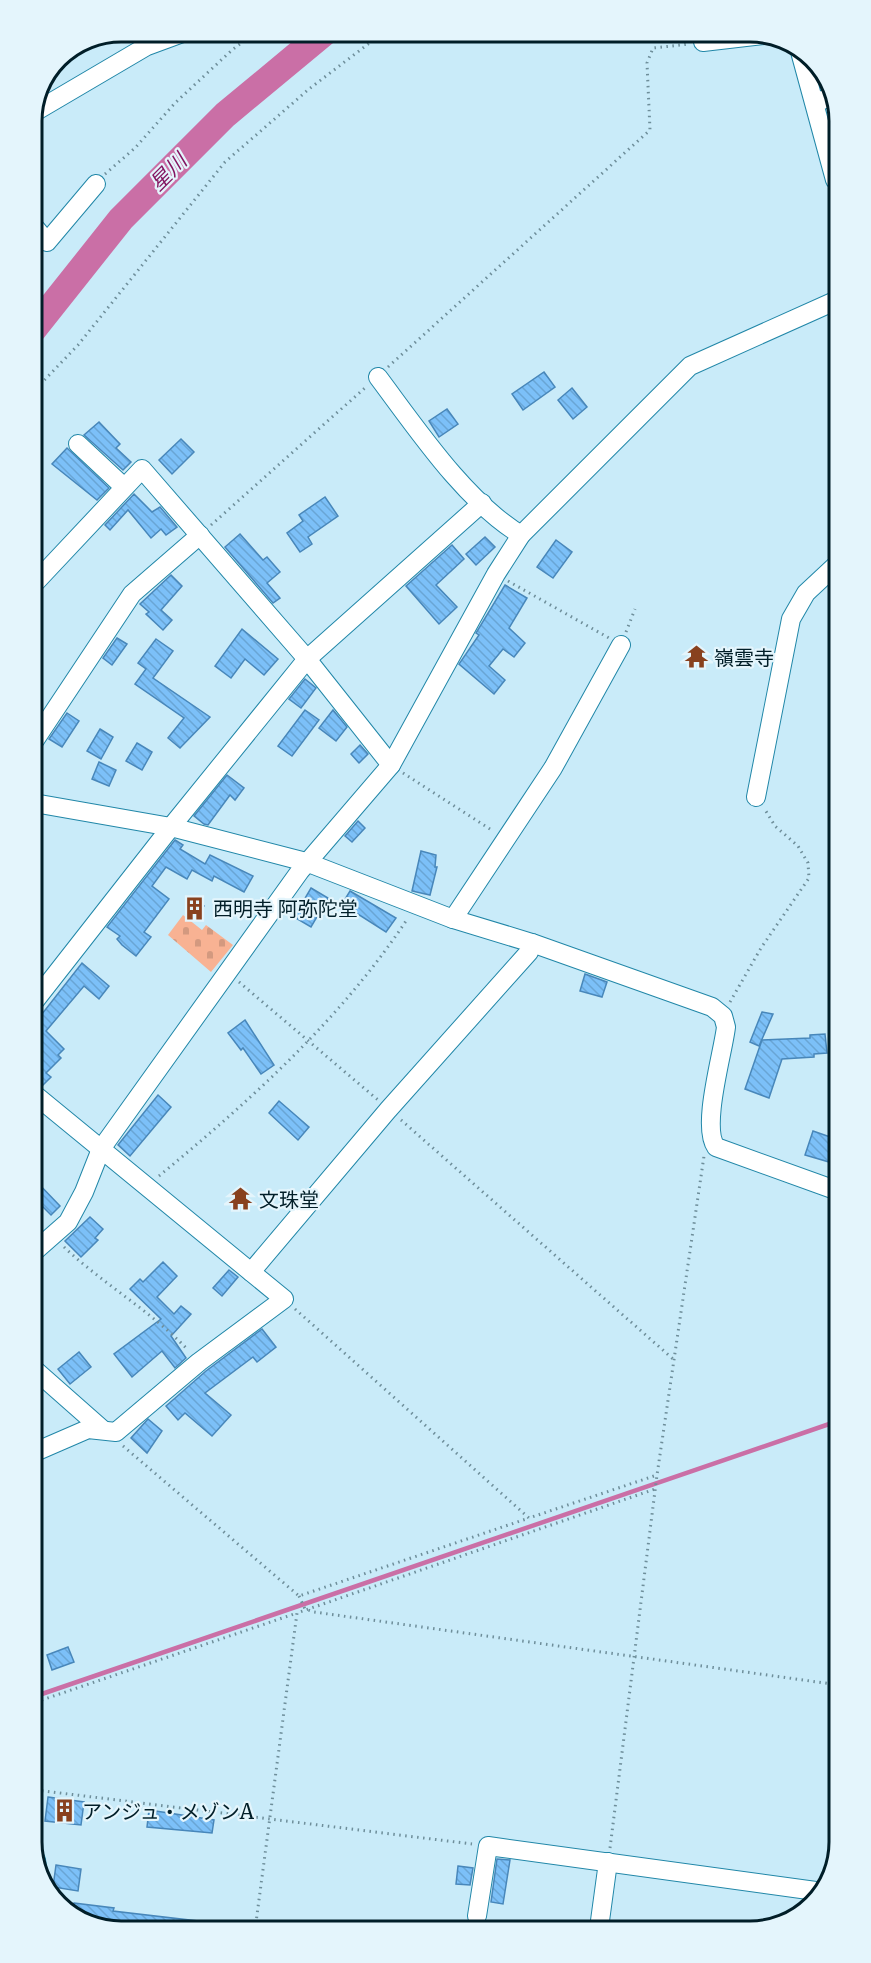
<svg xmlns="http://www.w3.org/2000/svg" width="871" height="1963" viewBox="0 0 871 1963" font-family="Merriweather,'Noto Sans JP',serif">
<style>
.cemetery{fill:url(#cemetery-stones)}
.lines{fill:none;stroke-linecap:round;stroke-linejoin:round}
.stream{stroke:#ca6fa6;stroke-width:4.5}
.river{stroke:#ca6fa6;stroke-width:27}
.building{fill:url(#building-back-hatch);stroke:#4887ba;stroke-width:1.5}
.minor-casing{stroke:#2187a8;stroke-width:20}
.path{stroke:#6e8e9a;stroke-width:3;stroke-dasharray:1.5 4.5;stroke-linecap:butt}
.minor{stroke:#fff;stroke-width:18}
.labels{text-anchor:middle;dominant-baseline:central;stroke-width:4.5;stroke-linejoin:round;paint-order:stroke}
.poi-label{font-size:20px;fill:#011e28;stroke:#e4f5fc;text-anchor:start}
.water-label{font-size:21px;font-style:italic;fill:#841561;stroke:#e4f5fc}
.rim{fill:none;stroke:#011e28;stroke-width:3}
</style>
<defs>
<pattern id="cemetery-stones" width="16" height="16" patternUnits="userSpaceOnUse" patternTransform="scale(1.5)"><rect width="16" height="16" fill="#f8b293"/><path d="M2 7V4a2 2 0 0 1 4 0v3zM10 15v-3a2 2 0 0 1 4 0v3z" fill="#d3997f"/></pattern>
<pattern id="building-back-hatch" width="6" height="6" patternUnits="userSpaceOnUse" patternTransform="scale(1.5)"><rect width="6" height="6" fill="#7cc0f8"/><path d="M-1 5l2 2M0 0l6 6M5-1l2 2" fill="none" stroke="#69a5d5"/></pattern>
</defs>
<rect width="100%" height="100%" fill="#c9ebf9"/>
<path class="cemetery" d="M183 915 202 930 206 925 233 945 211 972 168 935Z"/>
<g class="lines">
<path class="stream" d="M36 1696 838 1421"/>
<path class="river" d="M32 331 121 219 225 115 325 32"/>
</g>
<g class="building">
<path d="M544 372 555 387 523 410 512 394Z"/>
<path d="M572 388 587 407 573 419 558 400Z"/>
<path d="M447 409 458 424 439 437 429 421Z"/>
<path d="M99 422 120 444 116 448 131 462 123 470 84 435Z"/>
<path d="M181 439 194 452 172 474 159 460Z"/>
<path d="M67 448 109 488 97 500 52 464Z"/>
<path d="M134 494 152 512 160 507 177 527 166 535 161 529 151 538 128 510 110 530 105 525Z"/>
<path d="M325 497 338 516 308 537 312 544 300 552 287 533 303 521 299 515Z"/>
<path d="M240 534 263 560 267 557 280 572 267 583 280 598 273 603 225 547Z"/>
<path d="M485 537 495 547 476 565 466 554Z"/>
<path d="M556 540 572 552 553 578 537 567Z"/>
<path d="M452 545 464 559 436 585 457 607 439 624 406 586Z"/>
<path d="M171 575 182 586 161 610 172 620 163 630 146 614 149 612 140 604Z"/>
<path d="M505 585 527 598 509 628 525 643 514 657 503 649 489 666 505 680 494 694 459 664 479 635 476 633Z"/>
<path d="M242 629 278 659 264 675 245 659 231 678 215 666Z"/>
<path d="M117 638 127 644 112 665 103 658Z"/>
<path d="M156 639 173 651 153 678 210 717 180 748 168 738 184 718 135 684 146 669 138 663Z"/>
<path d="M305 679 316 688 301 708 289 699Z"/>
<path d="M305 710 319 720 292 756 278 746Z"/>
<path d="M333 710 347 727 336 741 319 728Z"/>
<path d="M67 713 79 721 62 747 49 739Z"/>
<path d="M100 729 113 737 101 759 87 751Z"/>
<path d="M137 743 152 752 142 770 126 761Z"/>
<path d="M360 745 368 754 359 763 351 754Z"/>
<path d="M99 762 116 770 109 786 92 779Z"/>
<path d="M227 775 244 788 235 800 230 795 208 825 204 824 194 816Z"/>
<path d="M358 821 365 828 352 842 345 836Z"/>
<path d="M175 840 183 845 180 849 205 864 210 855 253 876 244 892 214 876 212 881 192 870 187 879 166 867 152 886 169 899 144 932 151 937 136 956 122 945 117 939 120 936 107 927Z"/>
<path d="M421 851 436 855 435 867H437L430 895 412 891Z"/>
<path d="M311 888 328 898 311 927 294 917Z"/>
<path d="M350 891 396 918 386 932 342 904Z"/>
<path d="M193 899 204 906 196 917 186 910Z"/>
<path d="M82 963 109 986 99 999 84 986 46 1031 64 1049 58 1055 61 1058 46 1073 51 1077 43 1085 38 1081 34 1083V1020L42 1014Z"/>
<path d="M585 974 607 982 602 997 580 991Z"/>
<path d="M762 1012 773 1014 759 1046 750 1042Z"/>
<path d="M245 1020 274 1065 261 1074 243 1048 241 1050 228 1033Z"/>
<path d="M825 1034 827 1053 814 1054V1057L782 1059 769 1098 745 1089 762 1040 810 1038V1035Z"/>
<path d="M158 1095 171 1107 130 1156 118 1145Z"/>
<path d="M279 1101 309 1127 298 1140 269 1113Z"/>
<path d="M813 1131 836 1139 829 1162 805 1155Z"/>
<path d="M35 1180 60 1206 51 1215 35 1199Z"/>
<path d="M90 1217 103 1229 95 1238 98 1240 81 1257 65 1241Z"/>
<path d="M163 1262 177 1276 157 1297 174 1314 181 1306 191 1314 171 1336 186 1358 175 1368 162 1351 132 1377 114 1354 161 1319 130 1289 140 1279 143 1282Z"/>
<path d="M229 1270 238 1277 222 1296 213 1288Z"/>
<path d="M262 1329 276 1347 257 1362 253 1357 205 1393 231 1415 212 1436 185 1413 178 1420 166 1406 206 1371Z"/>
<path d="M79 1352 91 1367 70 1384 58 1369Z"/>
<path d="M148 1419 162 1431 147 1453 131 1438Z"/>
<path d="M68 1647 74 1662 52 1670 47 1655Z"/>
<path d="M48 1797 84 1802 81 1825 45 1821Z"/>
<path d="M149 1810 214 1820 212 1833 147 1827Z"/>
<path d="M497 1859 510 1860 503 1904 491 1902Z"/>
<path d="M56 1865 81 1869 78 1891 53 1887Z"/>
<path d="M458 1866 473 1868 470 1885 456 1884Z"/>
<path d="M74 1903 114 1908 113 1911 215 1923V1931L97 1923V1921L73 1915Z"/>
</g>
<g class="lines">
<defs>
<g id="minor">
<path d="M703 42 764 35"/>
<path d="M799 48 835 180"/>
<path d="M815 103 835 95"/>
<path d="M33 113 147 46 185 32"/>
<path d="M32 224 47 242 96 184"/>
<path d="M378 377C417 429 465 501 521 535"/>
<path d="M78 444 124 487"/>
<path d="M33 585 142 469 307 659 391 765"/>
<path d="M33 743 132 594 200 535"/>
<path d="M756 797 791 619 806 593 836 565"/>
<path d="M34 803 171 827 306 862 453 919 553 768 621 645"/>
<path d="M453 919 532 943 712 1007 723 1016 726 1027C723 1053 701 1127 716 1147L838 1191"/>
<path d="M34 1002 171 827 307 659 482 503"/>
<path d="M34 1094 251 1272 388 1110 529 952 532 943"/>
<path d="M35 1251 68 1222 84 1192 101 1149 300 871 391 765 496 574 521 535 690 366 835 301"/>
<path d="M35 1370 103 1430"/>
<path d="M35 1452 88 1429 116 1432 199 1362 284 1299 251 1272"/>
<path d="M36 1860 38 1874"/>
<path d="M477 1916 488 1846 823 1892"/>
<path d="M599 1928 608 1862"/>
</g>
</defs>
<use href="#minor" class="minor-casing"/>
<g class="path">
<path d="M105 174 135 148 175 103 232 50 256 32"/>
<path d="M32 263 38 255"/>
<path d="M388 367 650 130 647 63 653 48 690 44"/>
<path d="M32 393 78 345 225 162 309 89 384 32"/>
<path d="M211 525 367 386"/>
<path d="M508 581 609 638"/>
<path d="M626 632 635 609"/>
<path d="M403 773 493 831"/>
<path d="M239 982 378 1100"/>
<path d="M730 1002 761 948 809 878 808 863 798 846 775 826 764 808"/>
<path d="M401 1120 673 1359"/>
<path d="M159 1176C251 1100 342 1018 408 918"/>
<path d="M64 1247C103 1284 151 1311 188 1350"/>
<path d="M295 1309 529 1518 657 1475"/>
<path d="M123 1446 299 1596 529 1518"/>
<path d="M299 1596 305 1609 314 1612 839 1685"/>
<path d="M36 1702 297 1613"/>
<path d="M36 1790 472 1844"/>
<path d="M610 1848 657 1475 704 1156"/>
<path d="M255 1930 297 1613 655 1489"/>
</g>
<use href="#minor" class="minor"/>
</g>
<defs>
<symbol id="temple-bare" viewBox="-9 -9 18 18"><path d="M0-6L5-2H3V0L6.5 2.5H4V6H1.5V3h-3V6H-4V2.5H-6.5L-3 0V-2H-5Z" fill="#88411e" stroke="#e4f5fc" stroke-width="2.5" paint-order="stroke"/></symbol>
<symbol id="building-bare" viewBox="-9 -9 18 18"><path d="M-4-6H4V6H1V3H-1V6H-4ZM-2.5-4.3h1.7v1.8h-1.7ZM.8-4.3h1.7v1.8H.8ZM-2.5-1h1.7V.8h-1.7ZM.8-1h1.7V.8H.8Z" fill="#88411e" stroke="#e4f5fc" stroke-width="2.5" paint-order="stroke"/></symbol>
</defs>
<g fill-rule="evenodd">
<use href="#temple-bare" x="680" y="640" width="33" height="33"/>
<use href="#building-bare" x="178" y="892" width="33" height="33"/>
<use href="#temple-bare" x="224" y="1182" width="33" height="33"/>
<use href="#building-bare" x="48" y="1794" width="33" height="33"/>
</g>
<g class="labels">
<g class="poi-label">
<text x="714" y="657">嶺雲寺</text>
<text x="213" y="908">西明寺 阿弥陀堂</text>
<text x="259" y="1199">文珠堂</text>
<text x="82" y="1811">アンジュ・メゾンA</text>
</g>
<g class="water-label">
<text transform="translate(168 172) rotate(-45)">星川</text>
</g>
</g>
<path d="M0 0H871V1963H0ZM121 42H750A79 79 0 0 1 829 121V1842A79 79 0 0 1 750 1921H121A79 79 0 0 1 42 1842V121A79 79 0 0 1 121 42Z" fill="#e4f5fc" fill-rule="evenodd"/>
<path class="rim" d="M121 42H750A79 79 0 0 1 829 121V1842A79 79 0 0 1 750 1921H121A79 79 0 0 1 42 1842V121A79 79 0 0 1 121 42Z"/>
</svg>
